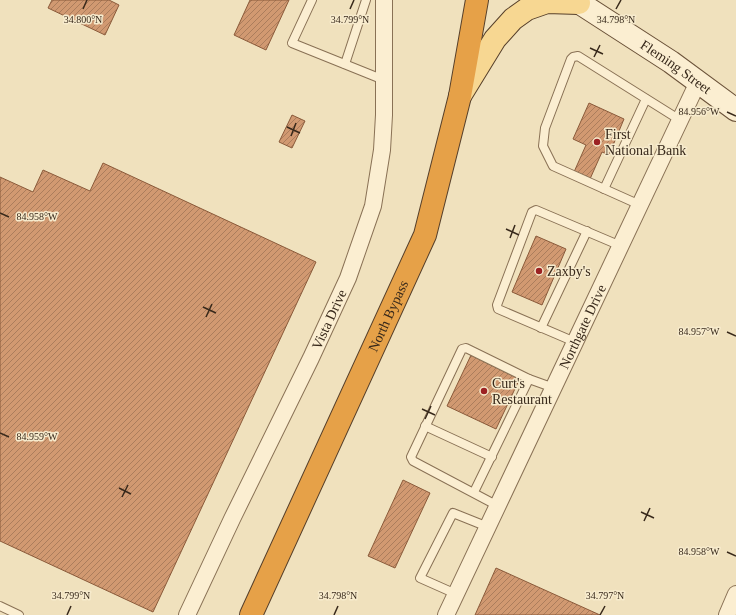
<svg xmlns="http://www.w3.org/2000/svg" width="736" height="615" viewBox="0 0 736 615" font-family="'Times New Roman',serif">
<style>
.building{fill:url(#building-hatch);stroke:#8a5a3a}
.lines{fill:none;stroke-linecap:round;stroke-linejoin:round}
.lane-casing{stroke:#897155;stroke-width:10}
.street-casing{stroke:#897155;stroke-width:18}
.secondary-casing{stroke:#6b5239;stroke-width:24}
.primary-casing{stroke:#563f2a;stroke-width:24}
.highway-casing{stroke:#563f2a;stroke-width:24}
.lane{stroke:#fbeed1;stroke-width:8}
.street{stroke:#fbeed1;stroke-width:16}
.secondary{stroke:#fbeed1;stroke-width:22}
.primary{stroke:#f7d792;stroke-width:22}
.highway{stroke:#e6a148;stroke-width:22}
.ticks{fill:none;stroke:#38291b;stroke-width:1.5}
.poi-dot{fill:#9c2223;stroke:#f7ebcd;stroke-width:1.5}
.labels{text-anchor:middle;dominant-baseline:central;stroke-width:3;stroke-linejoin:round;paint-order:stroke}
.street-label{font-size:14px;fill:#38291b;stroke:#f7ebcd}
.poi-label{font-size:14px;fill:#38291b;stroke:#f7ebcd;text-anchor:start}
.ticks-label{font-size:10px;text-anchor:middle;fill:#38291b;stroke:#f7ebcd;stroke-width:3;stroke-linejoin:round;paint-order:stroke}
</style>
<defs>
<pattern id="building-hatch" width="6" height="6" patternUnits="userSpaceOnUse"><rect width="6" height="6" fill="#d19971"/><path d="M-1 1l2-2M0 6l6-6M5 7l2-2" fill="none" stroke="#ab7d5c"/></pattern>
</defs>
<rect width="100%" height="100%" fill="#f0e1bd"/>
<g class="building">
<path d="M52 0H109L119 5 105 35 48 8Z"/>
<path d="M250 0H289L266 50 234 35Z"/>
<path d="M589 103 624 119 609 155 602 152 590 179 574 172 586 145 573 139Z"/>
<path d="M292 115 305 121 292 148 279 142Z"/>
<path d="M103 163 316 262 153 612 0 541V177L33 192 43 170 90 191Z"/>
<path d="M536 236 566 249 542 305 512 292Z"/>
<path d="M472 353 521 376 496 429 447 406Z"/>
<path d="M403 480 430 493 395 568 368 556Z"/>
<path d="M496 568 600 615H475Z"/>
</g>
<g class="lines">
<defs>
<g id="lane">
<path d="M312 0 292 43 384 80"/>
<path d="M345 64 366 0"/>
<path d="M604 189 646 99"/>
<path d="M640 205 553 166 543 146 545 128 571 59 573 57 578 56 680 120"/>
<path d="M541 328 587 231"/>
<path d="M575 342 498 309 497 305 532 212 536 210 621 246"/>
<path d="M425 426 492 457"/>
<path d="M474 492 529 379"/>
<path d="M498 506 413 461 411 457 462 349 466 348 529 379 554 388"/>
<path d="M456 594 420 578 453 513 488 527"/>
<path d="M0 606 19 615"/>
</g>
<g id="street">
<path id="s1" d="M187 615 232 519 311 358 348 278 373 206 382 150 384 115V0"/>
<path id="s2" d="M446 615 698 82"/>
<path d="M727 615 736 594"/>
</g>
<g id="secondary">
<path id="s3" d="M575 0 671 62 736 110"/>
</g>
<path id="primary" d="M460 96 495 39 513 19 527 9 547 2 579 3"/>
<g id="highway">
<path id="s4" d="M251 615 425 235 460 96 477 0"/>
</g>
</defs>
<use href="#lane" class="lane-casing"/>
<use href="#street" class="street-casing"/>
<use href="#secondary" class="secondary-casing"/>
<use href="#primary" class="primary-casing"/>
<use href="#highway" class="highway-casing"/>
<use href="#lane" class="lane"/>
<use href="#street" class="street"/>
<use href="#secondary" class="secondary"/>
<use href="#primary" class="primary"/>
<use href="#highway" class="highway"/>
</g>
<path class="ticks" d="M83 9 87 0M350 9 354 0M616 9 621 0M590 48 603 54M594 57 600 45M727 112 736 116M287 127 300 133M291 136 296 123M0 213 9 217M506 229 519 235M510 238 515 225M203 307 216 313M206 317 212 304M727 332 736 336M422 409 435 415M425 419 431 406M0 433 9 437M119 488 131 494M122 497 128 485M641 512 654 518M644 521 650 508M727 552 736 556M67 615 71 606M334 615 338 606M600 615 605 606"/>
<g class="poi-dot">
<circle cx="597" cy="142" r="4"/>
<circle cx="539" cy="271" r="4"/>
<circle cx="484" cy="391" r="4"/>
</g>
<g class="labels">
<g class="street-label">
<text stroke="none"><textPath href="#s3" startOffset="121">Fleming Street</textPath></text>
<text stroke="none"><textPath href="#s4" startOffset="329">North Bypass</textPath></text>
<text stroke="none"><textPath href="#s1" startOffset="328">Vista Drive</textPath></text>
<text stroke="none"><textPath href="#s2" startOffset="319">Northgate Drive</textPath></text>
</g>
<g class="poi-label">
<text x="605" y="134">First<tspan x="605" dy="16">National Bank</tspan></text>
<text x="547" y="271">Zaxby's</text>
<text x="492" y="383">Curt's<tspan x="492" dy="16">Restaurant</tspan></text>
</g>
</g>
<g class="ticks-label">
<text x="83" y="23">34.800°N</text>
<text x="350" y="23">34.799°N</text>
<text x="616" y="23">34.798°N</text>
<text x="699" y="115">84.956°W</text>
<text x="37" y="220">84.958°W</text>
<text x="699" y="335">84.957°W</text>
<text x="37" y="440">84.959°W</text>
<text x="699" y="555">84.958°W</text>
<text x="71" y="599">34.799°N</text>
<text x="338" y="599">34.798°N</text>
<text x="605" y="599">34.797°N</text>
</g>
</svg>
